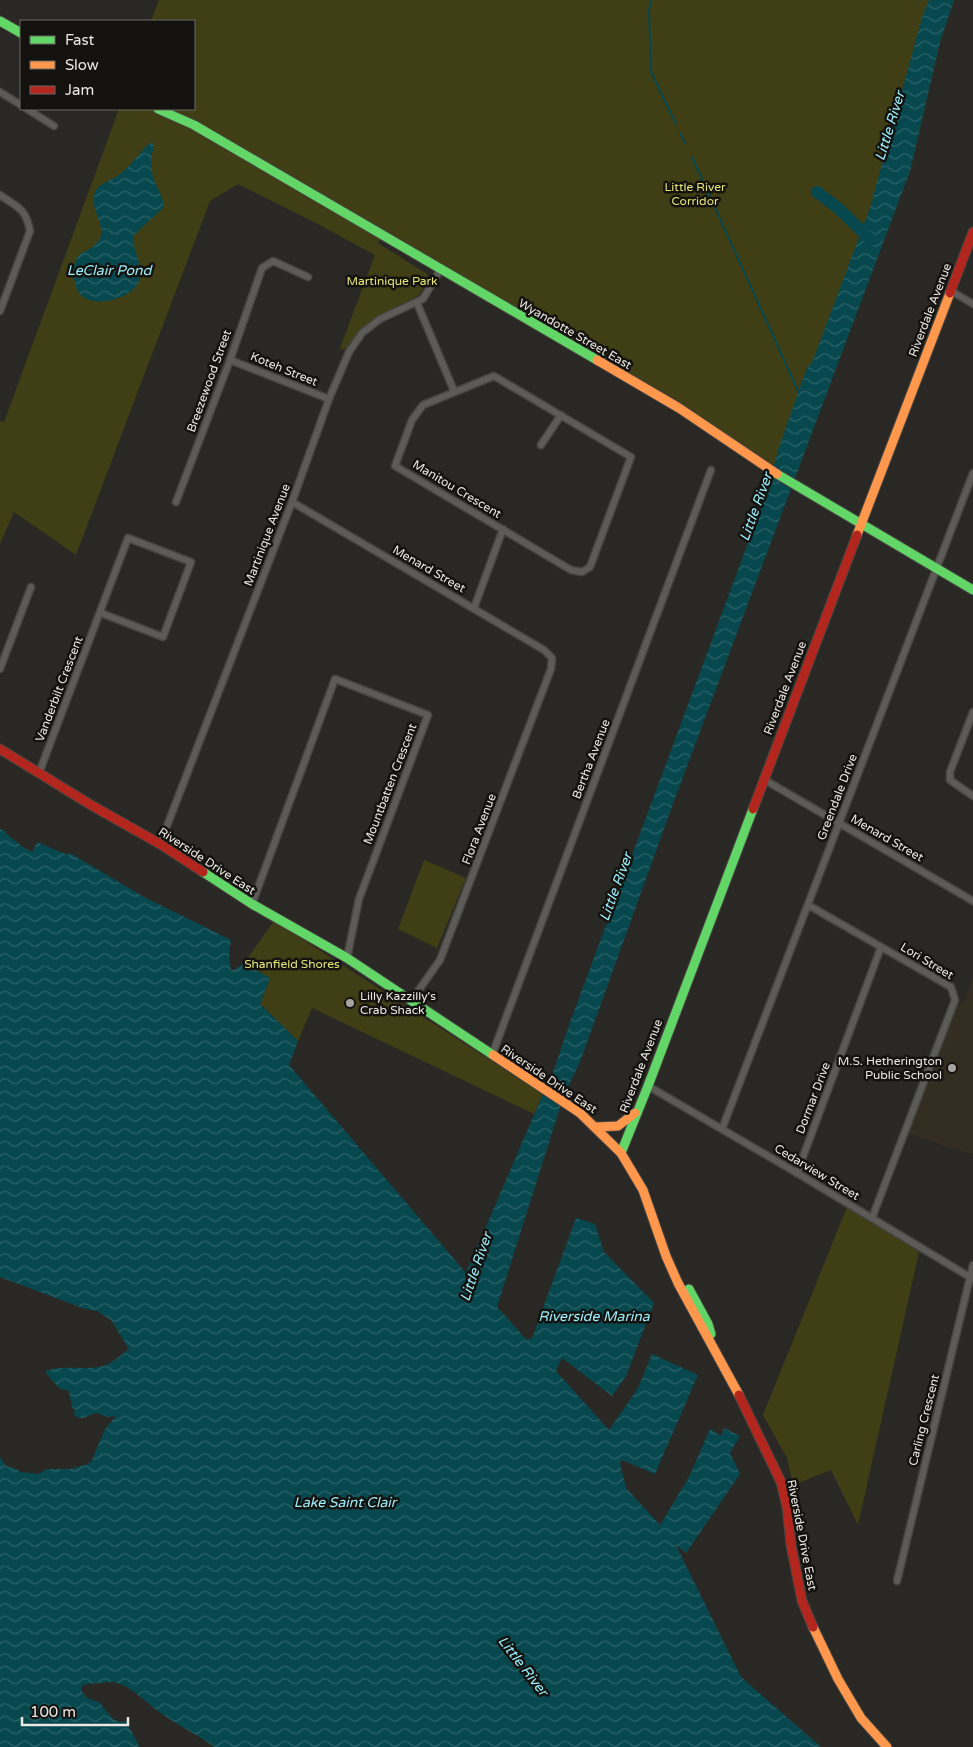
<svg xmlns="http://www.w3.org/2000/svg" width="973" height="1747" viewBox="0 0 973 1747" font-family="'Varela Round',sans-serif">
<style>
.built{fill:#342e22}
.green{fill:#3f3e14}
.water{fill:url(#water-waves)}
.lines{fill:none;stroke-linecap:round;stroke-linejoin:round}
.stream{stroke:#07484f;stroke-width:2}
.river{stroke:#07484f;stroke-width:12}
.street-casing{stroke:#464441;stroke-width:9}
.fast-casing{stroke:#464441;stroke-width:11}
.slow-casing{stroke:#464441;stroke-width:11}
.jam-casing{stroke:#464441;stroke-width:11}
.street{stroke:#5c5b58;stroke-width:6}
.fast{stroke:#63d668;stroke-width:9}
.slow{stroke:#ff974d;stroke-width:9}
.jam{stroke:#b3261e;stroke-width:9}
.poi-dot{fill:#a7a5a0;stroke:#14120f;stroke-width:2}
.labels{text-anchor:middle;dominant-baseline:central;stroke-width:5;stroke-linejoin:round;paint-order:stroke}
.park-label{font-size:12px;fill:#e4e676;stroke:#14120f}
.street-label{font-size:12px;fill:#ebe8e3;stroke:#14120f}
.poi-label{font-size:12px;fill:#ebe8e3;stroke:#14120f;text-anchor:start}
.water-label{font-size:14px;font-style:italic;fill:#9ceefa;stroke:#14120f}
</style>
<defs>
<pattern id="water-waves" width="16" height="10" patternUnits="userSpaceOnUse" patternTransform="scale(1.25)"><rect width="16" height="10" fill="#07484f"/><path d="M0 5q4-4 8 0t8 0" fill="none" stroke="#2b6268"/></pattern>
</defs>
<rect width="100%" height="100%" fill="#2a2824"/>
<path class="built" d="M973 977V1154L948 1147 908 1133 956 1001 964 1003Z"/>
<g class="green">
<path d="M159 0H954L940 42 910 171 792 483 679 408 381 236 378 243 427 274 429 279 418 296 375 318 362 328 345 350 340 348 375 255 314 222 238 184 210 201 76 555 14 512 0 544V421L4 422 119 109H194V21H151Z"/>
<path d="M424 860 466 878 437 948 398 929Z"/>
<path d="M274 921 543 1094 534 1114 312 1008 298 1041 260 1004 270 978 244 963Z"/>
<path d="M847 1207 920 1248 858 1525 831 1470 793 1485 787 1458 763 1415Z"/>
</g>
<g class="water">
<path d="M929 0H954L940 42 910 171 674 801 580 1062 564 1095 497 1307 527 1340 532 1338 576 1218 595 1224 604 1252 654 1303 626 1376 612 1396 562 1358 556 1371 609 1430 638 1388 652 1354 698 1375 655 1474 622 1460 620 1463 626 1488 660 1525 689 1477 710 1429 721 1436 724 1428 740 1436 730 1453 740 1474 686 1553 676 1545 741 1677 821 1747H215C198 1735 179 1726 162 1714 147 1704 131 1685 113 1682 110 1682 86 1684 83 1685L81 1690 86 1697 100 1703 113 1719 119 1722 126 1721C130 1731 136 1737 139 1747H0V1457L6 1466 14 1468 21 1472 38 1474 47 1469H70L88 1464 92 1460 105 1429 116 1416 108 1417 96 1413C87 1415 81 1423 74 1414L75 1409 72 1408 69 1391 59 1388 45 1372C58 1364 86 1371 103 1366 112 1364 122 1354 129 1349L111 1320 97 1311 85 1309 0 1277V829L6 831V834C15 840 23 848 32 852L37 842 68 855 70 853 144 897 231 940 229 954 231 970H234L244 963 270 978 260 1004 298 1041 289 1065 466 1273 543 1094 549 1084 569 1025 768 489 778 450 806 370 813 360 870 208 923 14Z"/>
<path d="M149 143 154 144C152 154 150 163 152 172 154 184 163 194 164 207L133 236C133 250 142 263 140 277 138 297 97 309 82 296 77 292 76 286 74 279 72 271 74 261 80 254 123 236 86 214 95 192 99 183 110 181 117 176 127 170 141 152 149 143Z"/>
</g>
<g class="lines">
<g class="stream">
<path d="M651 0 649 9 651 72 676 124"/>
<path d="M680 133 685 143"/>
<path d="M692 157 799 393"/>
</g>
<path class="river" d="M817 192 838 208 871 240"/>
<defs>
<g id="street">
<path d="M0 92 21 105"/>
<path d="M27 109 54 126"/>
<path d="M0 195C17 207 26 208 30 231L0 311"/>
<path d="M951 291 973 304"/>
<path d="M417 303 454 391"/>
<path d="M230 360 329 399"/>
<path d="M494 376 631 457 590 567 582 572 571 570 395 466 412 420 423 405Z"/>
<path d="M541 445 561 415"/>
<path d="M176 502 230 360 262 268 273 261 308 277"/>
<path d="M292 502 544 650 552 658 551 669 440 960 411 1001"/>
<path d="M474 608 503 529"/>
<path d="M0 669 31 587"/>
<path d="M973 712 950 772V780L973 796"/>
<path d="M39 773 128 538 191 562 163 637 101 613"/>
<path d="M763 779 973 901"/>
<path d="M160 844 292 502 329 399 349 352 362 333 380 319 423 299 440 270"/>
<path d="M252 904 335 679 428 715 359 899 347 958"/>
<path d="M808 905 951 987 955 1000 872 1218"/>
<path d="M492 1055 711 470"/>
<path d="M648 1086 797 1173 973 1279"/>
<path d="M722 1129 973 473"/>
<path d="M797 1173 881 947"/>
<path d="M897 1581 973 1265"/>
</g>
<g id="fast">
<path d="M0 21 21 33"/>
<path d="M158 109 194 125 597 360"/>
<path d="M777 474 973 590"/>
<path d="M203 872 252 904 347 958 493 1055"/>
<path d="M621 1153 648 1086 753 809"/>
<path d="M689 1289 708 1324 711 1334"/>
</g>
<g id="slow">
<path d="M597 360 679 408 777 474"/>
<path d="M857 535 950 293"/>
<path d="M493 1055 580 1113 621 1153 643 1190 666 1256 678 1283 739 1395"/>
<path d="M596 1127 618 1126 635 1113"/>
<path d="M813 1627 838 1679 861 1718 887 1747"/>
</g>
<g id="jam">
<path d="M950 293 973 232"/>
<path d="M0 749 91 805 160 844 203 872"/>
<path d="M753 809 857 535"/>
<path d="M739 1395 781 1482 787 1507 791 1545 802 1601 813 1627"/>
</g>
</defs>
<use href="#street" class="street-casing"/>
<use href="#fast" class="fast-casing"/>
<use href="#slow" class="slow-casing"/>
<use href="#jam" class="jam-casing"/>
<use href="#street" class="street"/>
<use href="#fast" class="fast"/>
<use href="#slow" class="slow"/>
<use href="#jam" class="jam"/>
</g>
<g class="poi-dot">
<circle cx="350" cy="1003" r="5"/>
<circle cx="952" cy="1068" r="5"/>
</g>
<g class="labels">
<g class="park-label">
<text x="695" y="187">Little River<tspan x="695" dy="14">Corridor</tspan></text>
<text x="392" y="281">Martinique Park</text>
<text x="292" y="964">Shanfield Shores</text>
</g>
<g class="street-label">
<text transform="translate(930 310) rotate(-69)">Riverdale Avenue</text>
<text transform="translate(575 334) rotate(30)">Wyandotte Street East</text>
<text transform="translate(284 369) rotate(22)">Koteh Street</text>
<text transform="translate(209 381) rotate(-70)">Breezewood Street</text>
<text transform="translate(457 489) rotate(31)">Manitou Crescent</text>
<text transform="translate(267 535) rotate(-69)">Martinique Avenue</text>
<text transform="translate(429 569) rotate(30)">Menard Street</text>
<text transform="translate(785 688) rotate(-69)">Riverdale Avenue</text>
<text transform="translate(59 689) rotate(-69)">Vanderbilt Crescent</text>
<text transform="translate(591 759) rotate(-69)">Bertha Avenue</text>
<text transform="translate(390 784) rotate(-69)">Mountbatten Crescent</text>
<text transform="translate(837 797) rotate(-69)">Greendale Drive</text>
<text transform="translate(479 829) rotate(-69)">Flora Avenue</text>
<text transform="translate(887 838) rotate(30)">Menard Street</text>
<text transform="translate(207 861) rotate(33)">Riverside Drive East</text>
<text transform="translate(927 961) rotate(31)">Lori Street</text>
<text transform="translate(641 1066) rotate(-69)">Riverdale Avenue</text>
<text transform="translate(549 1079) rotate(34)">Riverside Drive East</text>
<text transform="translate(813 1098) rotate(-69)">Dormar Drive</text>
<text transform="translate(817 1172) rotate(31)">Cedarview Street</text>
<text transform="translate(924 1420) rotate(-76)">Carling Crescent</text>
<text transform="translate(802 1535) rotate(79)">Riverside Drive East</text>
</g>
<g class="poi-label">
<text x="360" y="996">Lilly Kazzilly's<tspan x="360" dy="14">Crab Shack</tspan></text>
<text x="942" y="1061" text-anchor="end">M.S. Hetherington<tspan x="942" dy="14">Public School</tspan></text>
</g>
<g class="water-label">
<text transform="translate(890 126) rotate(-73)">Little River</text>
<text x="109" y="270">LeClair Pond</text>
<text transform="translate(756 507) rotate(-70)">Little River</text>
<text transform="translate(616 887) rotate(-70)">Little River</text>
<text transform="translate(476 1267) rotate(-71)">Little River</text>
<text x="594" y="1316">Riverside Marina</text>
<text x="345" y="1502">Lake Saint Clair</text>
<text transform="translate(523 1666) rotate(52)">Little River</text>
</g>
</g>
<rect x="20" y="20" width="175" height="90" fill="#14120f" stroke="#6a6864"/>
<rect x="30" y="36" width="25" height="8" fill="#63d668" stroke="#6a6864"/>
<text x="65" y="45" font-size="15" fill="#ebe8e3">Fast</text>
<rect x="30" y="61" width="25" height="8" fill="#ff974d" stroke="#6a6864"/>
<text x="65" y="70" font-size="15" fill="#ebe8e3">Slow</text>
<rect x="30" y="86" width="25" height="8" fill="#b3261e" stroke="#6a6864"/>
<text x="65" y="95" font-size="15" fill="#ebe8e3">Jam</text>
<path d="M22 1717v8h106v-8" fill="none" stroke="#ebe8e3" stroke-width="2.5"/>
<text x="30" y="1717" font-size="15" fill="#ebe8e3" stroke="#14120f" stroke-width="4" paint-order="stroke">100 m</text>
</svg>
